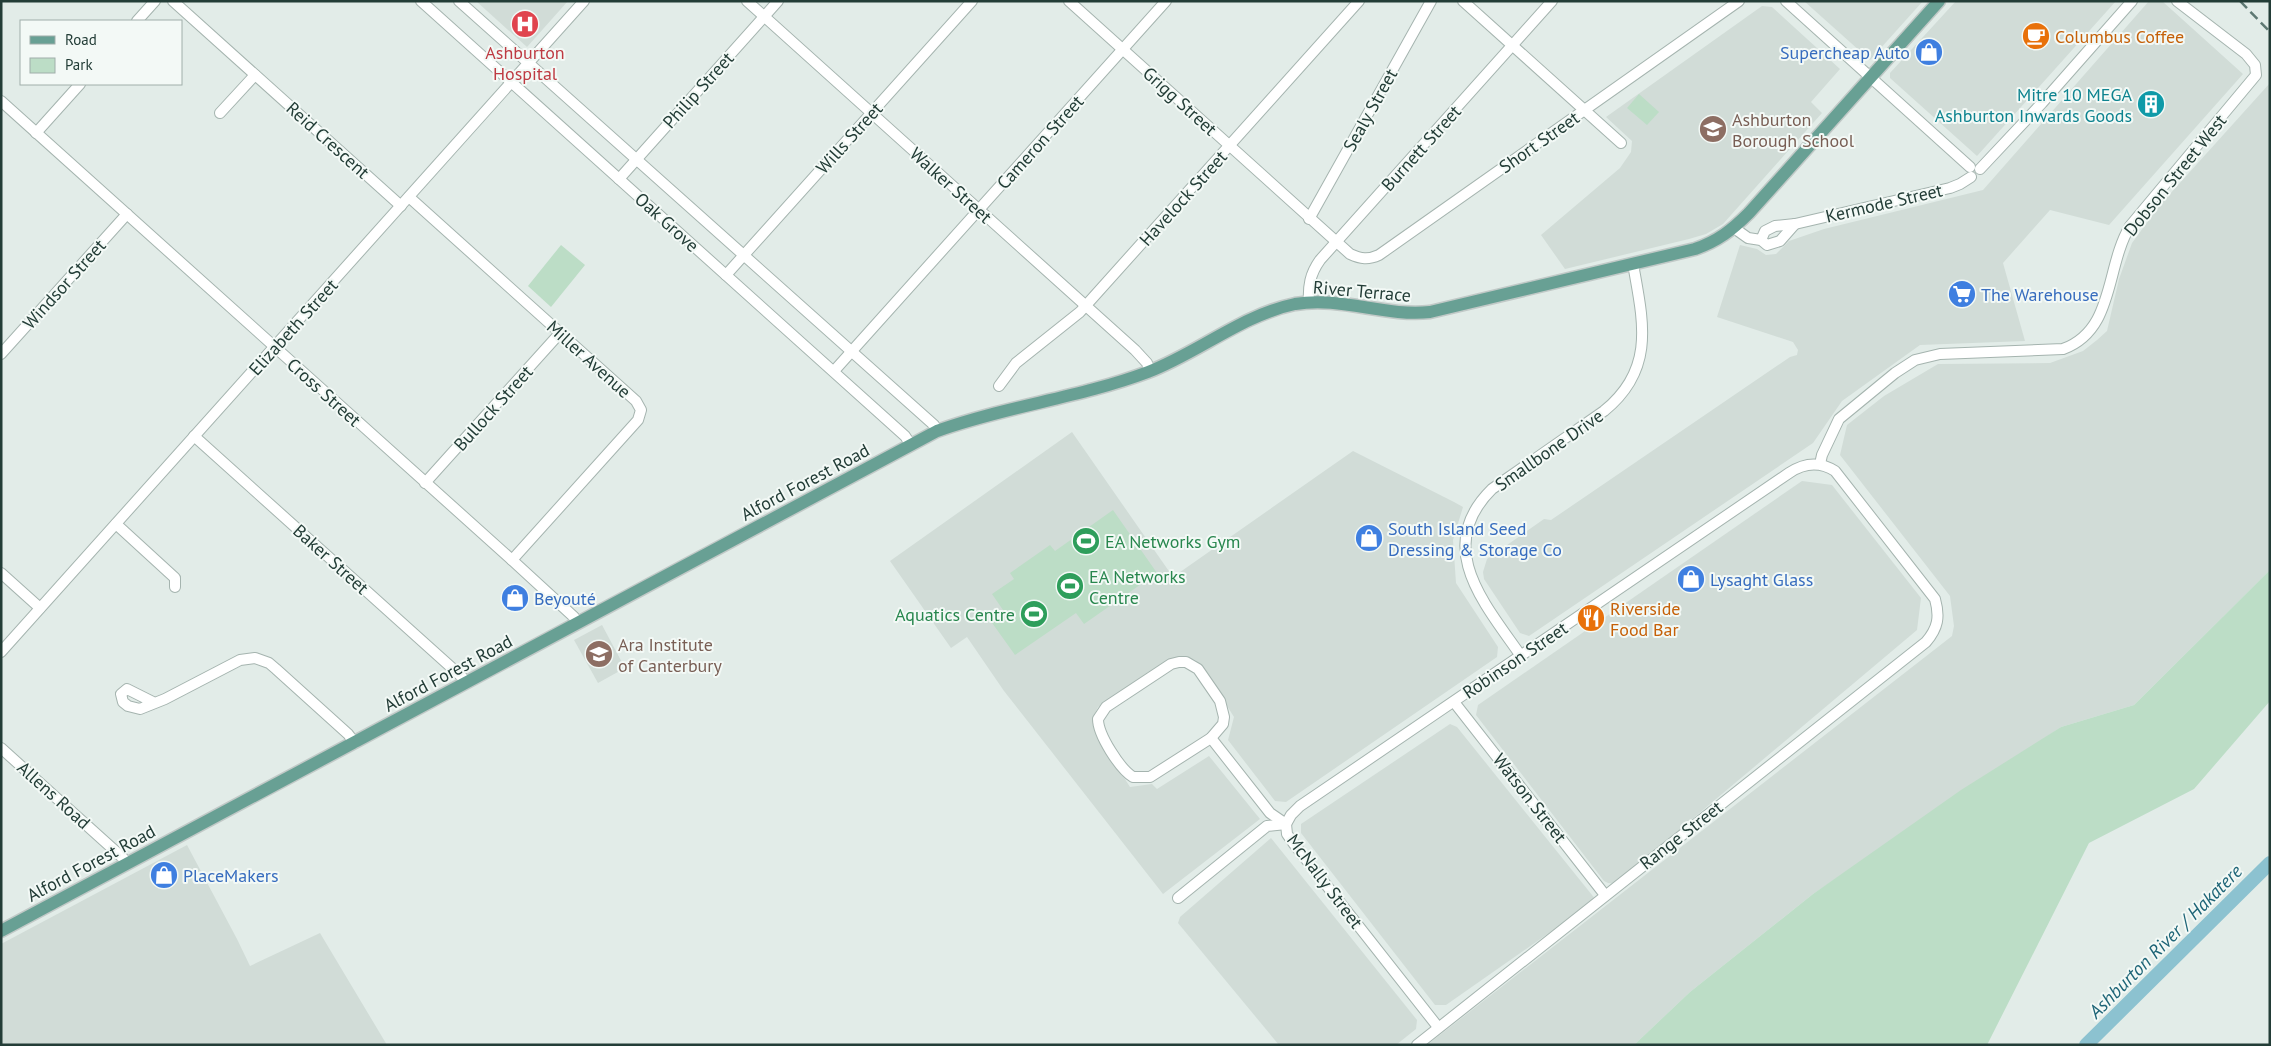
<svg xmlns="http://www.w3.org/2000/svg" width="2271" height="1046" viewBox="0 0 2271 1046" font-family="'PT Sans',sans-serif">
<style>
.built{fill:#d1dcd7}
.green{fill:#bcddc6}
.lines{fill:none;stroke-linecap:round;stroke-linejoin:round}
.river{stroke:#8cc2d0;stroke-width:14}
.minor-casing{stroke:#a5b4af;stroke-width:12}
.major-casing{stroke:#c1c9c7;stroke-width:15}
.minor{stroke:#fff;stroke-width:10}
.major{stroke:#68a094;stroke-width:12}
.rail{stroke:#5d7872;stroke-width:2.5;stroke-dasharray:10 5;stroke-linecap:butt}
.labels{text-anchor:middle;dominant-baseline:central;stroke-width:4;stroke-linejoin:round;paint-order:stroke}
.food-label{font-size:18px;fill:#c56008;stroke:#f3f9f6;text-anchor:start}
.health-label{font-size:18px;fill:#be3a42;stroke:#f3f9f6}
.shop-label{font-size:18px;fill:#366cbe;stroke:#f3f9f6;text-anchor:start}
.street-label{font-size:18px;fill:#233d37;stroke:#f3f9f6}
.culture-label{font-size:18px;fill:#0d838f;stroke:#f3f9f6;text-anchor:end}
.education-label{font-size:18px;fill:#785e54;stroke:#f3f9f6;text-anchor:start}
.leisure-label{font-size:18px;fill:#27864d;stroke:#f3f9f6;text-anchor:start}
.water-label{font-size:19px;font-style:italic;fill:#1e6577;stroke:#f3f9f6}
</style>
<rect width="100%" height="100%" fill="#e2ece8"/>
<g class="built">
<path d="M476 1H568L527 47Z"/>
<path d="M1804 1H1923L1870 60Z"/>
<path d="M1956 1H2116L1977 156 1890 78V73Z"/>
<path d="M2149 1H2162L2243 74 2109 225 2050 210 2003 263 2025 341 1920 345 1842 401 1813 443 1529 636 1520 633 1484 579 1483 572 1487 559 1544 519 1551 520 1790 357 1797 355 1798 350 1793 342 1717 317 1740 245 1757 249 1766 255 1776 254 1789 241 1824 229 1983 190Z"/>
<path d="M1762 6 1772 7 1840 69 1811 102 1822 113 1723 224 1706 234 1689 239 1565 269 1541 235 1620 168 1631 152 1632 141 1606 117Z"/>
<path d="M2270 83V570L2134 705 2061 727 1813 894 1690 992 1634 1045H1427L1952 636 1954 626 1950 596 1840 455 1847 425 1884 396 1938 364 2050 363 2083 351 2097 340 2107 331 2119 279 2132 243 2160 205Z"/>
<path d="M1072 432 1173 577 1353 451 1454 502 1463 507 1453 540 1456 583 1498 647 1497 657 1286 802 1275 801 1228 740 1234 717 1204 669 1195 660 1183 657 1173 658 1098 707 1093 717 1097 735 1130 787 1152 784 1157 789 1209 756 1260 819 1163 894 1004 691 967 637 951 648 890 561Z"/>
<path d="M1802 481 1832 485 1921 598 1917 630 1615 884 1608 883 1604 881 1476 715 1478 705Z"/>
<path d="M602 625 625 668 598 683 574 640Z"/>
<path d="M1450 724 1457 727 1596 900 1446 1005H1435L1301 833V824Z"/>
<path d="M1271 838 1417 1020 1416 1029 1396 1045H1279L1178 923 1180 917Z"/>
<path d="M187 845 237 939 250 966 320 933 387 1045H1V944Z"/>
</g>
<g class="green">
<path d="M1639 94 1659 112 1647 125 1627 108Z"/>
<path d="M561 245 585 265 551 307 528 286Z"/>
<path d="M1113 510 1157 573 1084 624 1076 613 1015 655 990 620 1003 610 992 594 1014 579 1010 573 1050 545 1055 551Z"/>
<path d="M2270 570V701L2194 789 2089 843 1987 1045H1634L1690 992 1813 894 1961 790 2061 727 2134 705Z"/>
</g>
<g class="lines">
<path class="river" d="M2086 1045 2270 863"/>
<defs>
<g id="minor">
<path d="M173 1 401 206"/>
<path d="M421 1 905 436 911 445"/>
<path d="M459 1 934 425 937 431"/>
<path d="M747 1 1135 350 1147 363 1150 371"/>
<path d="M1069 1 1350 254C1361 259 1368 260 1379 255L1739 1"/>
<path d="M1463 1 1621 143"/>
<path d="M1786 1 1970 167"/>
<path d="M137 21 155 1"/>
<path d="M1 101 512 560 574 617 578 623"/>
<path d="M220 113 255 75"/>
<path d="M36 133 80 84"/>
<path d="M1980 169 2042 103 2132 1"/>
<path d="M619 179 778 1"/>
<path d="M409 197 636 401 641 410 638 420 512 560"/>
<path d="M1309 219 1431 1"/>
<path d="M1734 228 1748 238 1761 240 1767 245 1780 241 1795 224"/>
<path d="M1761 240 1765 231 1775 226 1795 224 1950 188 1960 184 1971 177"/>
<path d="M726 275 972 1"/>
<path d="M1309 303C1308 286 1310 274 1320 260L1552 1"/>
<path d="M1 354 127 214"/>
<path d="M834 371 1166 1"/>
<path d="M999 386 1016 363 1080 312 1359 1"/>
<path d="M194 436 462 677 466 683"/>
<path d="M1820 464 1822 455 1839 419 1895 373 1915 360 1940 354 2063 349C2115 330 2105 268 2130 226L2256 75 2255 65 2246 54 2177 1"/>
<path d="M425 483 560 333"/>
<path d="M116 524 175 578V587"/>
<path d="M1 573 40 608"/>
<path d="M1 652 584 1"/>
<path d="M1521 656C1485 604 1433 547 1492 489L1604 411C1656 369 1643 321 1633 264"/>
<path d="M1179 662H1186L1198 669 1220 701 1224 717 1223 724 1211 738 1150 777H1133C1120 769 1098 735 1098 719L1106 707 1171 664Z"/>
<path d="M153 702 127 689 121 694 123 702 128 706 140 709 165 699 240 660 255 658 269 663 276 669 348 734 355 743"/>
<path d="M1454 702 1605 895"/>
<path d="M1211 738 1270 813 1286 824 1287 834 1294 844 1438 1027"/>
<path d="M1 748 123 858 127 864"/>
<path d="M1178 898 1267 826 1286 824 1291 815 1300 806 1789 473C1804 463 1819 461 1835 471L1935 599C1940 617 1938 628 1926 642L1417 1045"/>
</g>
<path id="major" d="M1 931 937 431C1006 406 1079 398 1148 372 1198 353 1242 315 1295 304 1341 296 1385 317 1430 312L1695 249C1718 241 1732 230 1749 213L1939 1"/>
</defs>
<use href="#minor" class="minor-casing"/>
<use href="#major" class="major-casing"/>
<use href="#minor" class="minor"/>
<use href="#major" class="major"/>
<path class="rail" d="M2240 1 2270 32"/>
</g>
<defs>
<symbol id="hospital-disc" viewBox="-11 -11 22 22"><circle r="9.5" fill="#e0444e" stroke="#f3f9f6"/><path d="M-5-5h3v3.5h4V-5h3V5h-3V1.5h-4V5h-3Z" fill="#fff"/></symbol>
<symbol id="cafe-disc" viewBox="-11 -11 22 22"><circle r="9.5" fill="#e8710a" stroke="#f3f9f6"/><path d="M-5.5-4.5H6V0H3Q3 3.5 0 3.5H-2.5Q-5.5 3.5-5.5 0ZM3-3.2v2h1.7v-2ZM-6 4.5H4V6H-6Z" fill="#fff"/></symbol>
<symbol id="shop-disc" viewBox="-11 -11 22 22"><circle r="9.5" fill="#3f7fe0" stroke="#f3f9f6"/><path d="M-5-2.5h2.3a2.7 3.5 0 0 1 5.4 0H5L5.5 6h-11ZM-1.5-2.5h3a1.5 2.3 0 0 0-3 0Z" fill="#fff"/></symbol>
<symbol id="building-disc" viewBox="-11 -11 22 22"><circle r="9.5" fill="#0f9aa8" stroke="#f3f9f6"/><path d="M-4-6H4V6H1V3H-1V6H-4ZM-2.5-4.3h1.7v1.8h-1.7ZM.8-4.3h1.7v1.8H.8ZM-2.5-1h1.7V.8h-1.7ZM.8-1h1.7V.8H.8Z" fill="#fff"/></symbol>
<symbol id="school-disc" viewBox="-11 -11 22 22"><circle r="9.5" fill="#8d6e63" stroke="#f3f9f6"/><path d="M0-5L7-2L0 1L-7-2ZM-4 1L0 2.5L4 1V4Q0 6-4 4Z" fill="#fff"/></symbol>
<symbol id="supermarket-disc" viewBox="-11 -11 22 22"><circle r="9.5" fill="#3f7fe0" stroke="#f3f9f6"/><path d="M-6-5.5h2.5l.6 2H6L4.5 2H-2.5L-4.4-4H-6ZM-1.5 3.2a1.3 1.3 0 1 0 .1 0ZM3 3.2a1.3 1.3 0 1 0 .1 0Z" fill="#fff"/></symbol>
<symbol id="stadium-disc" viewBox="-11 -11 22 22"><circle r="9.5" fill="#2e9e5b" stroke="#f3f9f6"/><path d="M0-5a6.5 5 0 1 0 0 10a6.5 5 0 1 0 0-10ZM-3.5-1.8h7v3.6h-7Z" fill="#fff"/></symbol>
<symbol id="restaurant-disc" viewBox="-11 -11 22 22"><circle r="9.5" fill="#e8710a" stroke="#f3f9f6"/><path d="M-5-6h1v4h1v-4h1v4h1v-4h1v5L-1.5 .5V6h-2V.5L-5-1ZM5-6V6H3V1.5H1.5Q1.5-4 5-6Z" fill="#fff"/></symbol>
<symbol id="university-disc" viewBox="-11 -11 22 22"><circle r="9.5" fill="#8d6e63" stroke="#f3f9f6"/><path d="M0-5L7-2L0 1L-7-2ZM-4 1L0 2.5L4 1V4Q0 6-4 4Z" fill="#fff"/></symbol>
</defs>
<g fill-rule="evenodd">
<use href="#hospital-disc" x="509" y="8" width="32" height="32"/>
<use href="#cafe-disc" x="2020" y="20" width="32" height="32"/>
<use href="#shop-disc" x="1913" y="36" width="32" height="32"/>
<use href="#building-disc" x="2135" y="88" width="32" height="32"/>
<use href="#school-disc" x="1697" y="113" width="32" height="32"/>
<use href="#supermarket-disc" x="1946" y="278" width="32" height="32"/>
<use href="#shop-disc" x="1353" y="522" width="32" height="32"/>
<use href="#stadium-disc" x="1070" y="525" width="32" height="32"/>
<use href="#shop-disc" x="1675" y="563" width="32" height="32"/>
<use href="#stadium-disc" x="1054" y="570" width="32" height="32"/>
<use href="#shop-disc" x="499" y="582" width="32" height="32"/>
<use href="#stadium-disc" x="1018" y="598" width="32" height="32"/>
<use href="#restaurant-disc" x="1575" y="602" width="32" height="32"/>
<use href="#university-disc" x="583" y="638" width="32" height="32"/>
<use href="#shop-disc" x="148" y="859" width="32" height="32"/>
</g>
<g class="labels">
<g class="food-label">
<text x="2055" y="36">Columbus Coffee</text>
<text x="1610" y="608">Riverside<tspan x="1610" dy="21">Food Bar</tspan></text>
</g>
<g class="health-label">
<text x="525" y="52">Ashburton<tspan x="525" dy="21">Hospital</tspan></text>
</g>
<g class="shop-label">
<text x="1910" y="52" text-anchor="end">Supercheap Auto</text>
<text x="1981" y="294">The Warehouse</text>
<text x="1388" y="528">South Island Seed<tspan x="1388" dy="21">Dressing &amp; Storage Co</tspan></text>
<text x="1710" y="579">Lysaght Glass</text>
<text x="534" y="598">Beyouté</text>
<text x="183" y="875">PlaceMakers</text>
</g>
<g class="street-label">
<text transform="translate(698 90) rotate(-48)">Philip Street</text>
<text transform="translate(1180 101) rotate(42)">Grigg Street</text>
<text transform="translate(1370 110) rotate(-61)">Sealy Street</text>
<text transform="translate(849 138) rotate(-48)">Wills Street</text>
<text transform="translate(328 140) rotate(42)">Reid Crescent</text>
<text transform="translate(1040 142) rotate(-48)">Cameron Street</text>
<text transform="translate(1539 142) rotate(-35)">Short Street</text>
<text transform="translate(1421 148) rotate(-48)">Burnett Street</text>
<text transform="translate(2175 175) rotate(-51)">Dobson Street West</text>
<text transform="translate(951 185) rotate(42)">Walker Street</text>
<text transform="translate(1183 198) rotate(-48)">Havelock Street</text>
<text transform="translate(1884 203) rotate(-13)">Kermode Street</text>
<text transform="translate(667 222) rotate(42)">Oak Grove</text>
<text transform="translate(64 284) rotate(-48)">Windsor Street</text>
<text transform="translate(1362 291) rotate(5)">River Terrace</text>
<text transform="translate(293 327) rotate(-48)">Elizabeth Street</text>
<text transform="translate(589 359) rotate(42)">Miller Avenue</text>
<text transform="translate(324 392) rotate(42)">Cross Street</text>
<text transform="translate(493 408) rotate(-48)">Bullock Street</text>
<text transform="translate(1549 450) rotate(-35)">Smallbone Drive</text>
<text transform="translate(805 482) rotate(-28)">Alford Forest Road</text>
<text transform="translate(331 559) rotate(42)">Baker Street</text>
<text transform="translate(1515 660) rotate(-34)">Robinson Street</text>
<text transform="translate(448 673) rotate(-28)">Alford Forest Road</text>
<text transform="translate(54 795) rotate(42)">Allens Road</text>
<text transform="translate(1530 798) rotate(52)">Watson Street</text>
<text transform="translate(1681 835) rotate(-38)">Range Street</text>
<text transform="translate(91 863) rotate(-28)">Alford Forest Road</text>
<text transform="translate(1325 881) rotate(53)">McNally Street</text>
</g>
<g class="culture-label">
<text x="2132" y="94">Mitre 10 MEGA<tspan x="2132" dy="21">Ashburton Inwards Goods</tspan></text>
</g>
<g class="education-label">
<text x="1732" y="119">Ashburton<tspan x="1732" dy="21">Borough School</tspan></text>
<text x="618" y="644">Ara Institute<tspan x="618" dy="21">of Canterbury</tspan></text>
</g>
<g class="leisure-label">
<text x="1105" y="541">EA Networks Gym</text>
<text x="1089" y="576">EA Networks<tspan x="1089" dy="21">Centre</tspan></text>
<text x="1015" y="614" text-anchor="end">Aquatics Centre</text>
</g>
<g class="water-label">
<text transform="translate(2165 941) rotate(-45)">Ashburton River / Hakatere</text>
</g>
</g>
<rect width="2271" height="1046" fill="none" stroke="#233d37" stroke-width="5"/>
<rect x="20" y="20" width="162" height="65" fill="#f3f9f6" stroke="#a0aeaa"/>
<rect x="30" y="36" width="25" height="8" fill="#68a094" stroke="#a0aeaa"/>
<text x="65" y="45" font-size="15" fill="#233d37">Road</text>
<rect x="30" y="58" width="25" height="15" fill="#bcddc6" stroke="#a0aeaa"/>
<text x="65" y="70" font-size="15" fill="#233d37">Park</text>
</svg>
